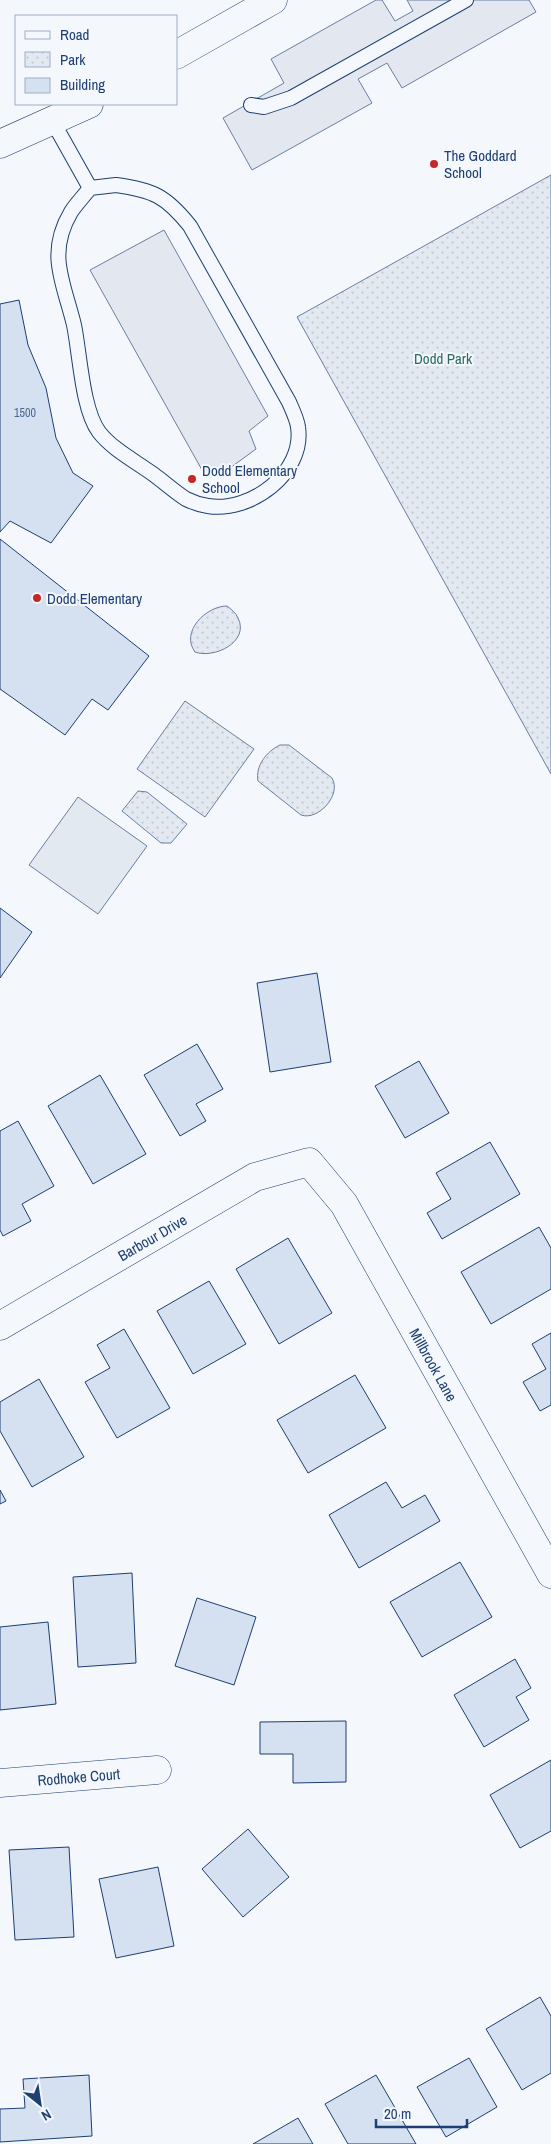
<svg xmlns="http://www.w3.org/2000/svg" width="551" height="2144" viewBox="0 0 551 2144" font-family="'Archivo Narrow',sans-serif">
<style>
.grass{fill:#e3e9f0;stroke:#687fa3}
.park{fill:url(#park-dots);stroke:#687fa3}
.parking{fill:#e3e8f0;stroke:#687fa3}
.building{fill:#d5e0f0;stroke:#1d3f73}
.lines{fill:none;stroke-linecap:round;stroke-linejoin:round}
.service-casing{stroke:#1d3f73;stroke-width:16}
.minor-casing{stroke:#1d3f73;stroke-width:29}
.secondary-casing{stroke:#1d3f73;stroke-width:29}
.service{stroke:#f4f7fb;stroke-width:14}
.minor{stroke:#f4f7fb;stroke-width:28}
.secondary{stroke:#f4f7fb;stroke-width:28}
.poi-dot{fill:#c62828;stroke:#f4f7fb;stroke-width:2}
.labels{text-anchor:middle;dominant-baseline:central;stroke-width:4;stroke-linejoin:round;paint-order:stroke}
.number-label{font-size:12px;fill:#4b6792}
.poi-label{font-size:15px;fill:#1d3f73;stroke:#f4f7fb;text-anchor:start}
.park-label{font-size:15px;fill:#2c6c60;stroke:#f4f7fb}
.street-label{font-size:15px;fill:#1d3f73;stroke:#f4f7fb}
</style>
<defs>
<pattern id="park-dots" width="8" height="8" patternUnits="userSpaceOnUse" patternTransform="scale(1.25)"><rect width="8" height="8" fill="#e3e9f0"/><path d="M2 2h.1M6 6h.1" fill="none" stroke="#c2c9d1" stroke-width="1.8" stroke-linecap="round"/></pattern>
</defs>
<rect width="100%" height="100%" fill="#f4f7fb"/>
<path class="grass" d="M78 797 147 846 98 914 29 865Z"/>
<g class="park">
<path d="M551 175V774L297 317Z"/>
<path d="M227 606C231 609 236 613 238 618 250 642 214 659 195 652 180 632 206 606 227 606Z"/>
<path d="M185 701 254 749 205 817 137 769Z"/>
<path d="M280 745H289L332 778C342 795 318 821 301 815L258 781C255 766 267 751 280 745Z"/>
<path d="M138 791 147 792 187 824 171 843H161L122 811Z"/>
</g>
<g class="parking">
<path d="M376 0H382L395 21 413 11 407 0H529L536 12 402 88 387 63 358 79 372 103 252 170 223 118 284 83 271 59Z"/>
<path d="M164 230 268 416 249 431 256 449 230 468 202 470 90 270Z"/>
</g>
<g class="building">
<path d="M19 300 28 345 46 388 56 438 73 473 93 486 51 543 10 521 0 532V304Z"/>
<path d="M0 539 149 656 108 710 92 699 65 735 0 689Z"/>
<path d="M0 908 32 932 0 978Z"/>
<path d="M317 973 331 1062 270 1072 257 983Z"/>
<path d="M197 1044 223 1089 196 1104 206 1121 180 1136 144 1075Z"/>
<path d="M419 1061 449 1113 405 1138 375 1086Z"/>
<path d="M100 1075 146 1154 93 1184 48 1106Z"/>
<path d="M18 1121 54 1186 22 1204 31 1221 3 1236 0 1230V1131Z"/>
<path d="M490 1142 520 1194 442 1239 427 1213 451 1199 436 1173Z"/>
<path d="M539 1227 551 1248V1289L491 1324 461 1272Z"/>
<path d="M288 1238 332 1313 279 1344 236 1269Z"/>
<path d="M209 1281 246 1344 193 1374 157 1311Z"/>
<path d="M124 1329 170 1408 117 1438 85 1382 110 1368 97 1345Z"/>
<path d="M551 1333V1405L540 1411 523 1382 546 1369 532 1344Z"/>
<path d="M355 1375 386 1428 308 1473 277 1420Z"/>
<path d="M39 1379 84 1457 32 1487 0 1431V1402Z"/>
<path d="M386 1482 402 1508 425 1495 440 1521 359 1568 329 1515Z"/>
<path d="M0 1490 6 1501 0 1504Z"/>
<path d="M460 1562 492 1617 422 1657 390 1602Z"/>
<path d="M132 1573 136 1663 78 1667 73 1577Z"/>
<path d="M197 1598 256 1617 234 1685 175 1666Z"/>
<path d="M48 1622 56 1704 0 1710V1627Z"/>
<path d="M515 1659 531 1688 516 1697 529 1720 484 1747 454 1695Z"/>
<path d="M346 1721V1782L293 1783V1754H260V1722Z"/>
<path d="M551 1760V1831L520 1848 490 1795Z"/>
<path d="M248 1829 289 1877 243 1917 202 1869Z"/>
<path d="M69 1847 74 1937 15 1940 9 1850Z"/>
<path d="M158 1867 174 1946 116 1958 99 1879Z"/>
<path d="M540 1997 551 2016V2073L522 2090 486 2029Z"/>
<path d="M469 2058 497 2107 446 2137 417 2087Z"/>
<path d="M89 2075 92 2136 0 2142V2109L25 2108 23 2079Z"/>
<path d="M376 2075 416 2144H348L325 2104Z"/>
<path d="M298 2118 313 2144H253Z"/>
</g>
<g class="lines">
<defs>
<g id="service">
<path d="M251 105 264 107 291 98 466 0"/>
<path d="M53 122 90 188"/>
<path d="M116 185C153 190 166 196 190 226L289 402C292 409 297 419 298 427 305 473 250 513 208 506 201 505 192 502 186 499 175 492 164 482 153 474 135 461 112 449 99 432 82 409 80 354 74 325 64 283 46 254 71 212 76 204 84 196 90 188Z"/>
</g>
<g id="minor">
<path id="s1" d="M0 1326 255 1177 309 1162 344 1204 551 1574"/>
<path id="s2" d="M0 1783 157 1770"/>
</g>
<g id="secondary">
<path d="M176 55 273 0"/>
<path d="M0 144 89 104"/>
</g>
</defs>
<use href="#service" class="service-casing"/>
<use href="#minor" class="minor-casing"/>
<use href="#secondary" class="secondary-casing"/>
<use href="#service" class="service"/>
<use href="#minor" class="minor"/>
<use href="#secondary" class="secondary"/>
</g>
<g class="poi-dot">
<circle cx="434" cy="164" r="5"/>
<circle cx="192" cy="479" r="5"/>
<circle cx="37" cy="598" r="5"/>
</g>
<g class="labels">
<g class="number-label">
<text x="25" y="413">1500</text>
</g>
<g class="poi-label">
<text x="444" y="155">The Goddard<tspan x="444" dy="17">School</tspan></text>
<text x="202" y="470">Dodd Elementary<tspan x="202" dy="17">School</tspan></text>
<text x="47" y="598">Dodd Elementary</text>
</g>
<g class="park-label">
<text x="443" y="358">Dodd Park</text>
</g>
<g class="street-label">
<text stroke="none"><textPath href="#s1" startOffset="176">Barbour Drive</textPath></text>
<text stroke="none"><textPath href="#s1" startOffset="590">Millbrook Lane</textPath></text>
<text stroke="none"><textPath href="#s2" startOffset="79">Rodhoke Court</textPath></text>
</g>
</g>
<rect x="15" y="15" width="162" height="90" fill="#f4f7fb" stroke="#9eadc5"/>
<rect x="25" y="31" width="25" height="8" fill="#f4f7fb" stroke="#9eadc5"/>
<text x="60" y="40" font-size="15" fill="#1d3f73">Road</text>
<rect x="25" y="52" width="25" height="15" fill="url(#park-dots)" stroke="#9eadc5"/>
<text x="60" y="65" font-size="15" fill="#1d3f73">Park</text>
<rect x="25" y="78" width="25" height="15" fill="#d5e0f0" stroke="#9eadc5"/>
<text x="60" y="90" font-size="15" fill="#1d3f73">Building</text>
<g transform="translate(40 2104) rotate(150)" stroke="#f4f7fb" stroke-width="4" paint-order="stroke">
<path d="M0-4L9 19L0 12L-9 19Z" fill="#1d3f73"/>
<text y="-8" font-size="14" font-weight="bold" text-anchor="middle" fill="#1d3f73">N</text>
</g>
<path d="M376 2119v8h91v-8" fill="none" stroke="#1d3f73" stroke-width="2.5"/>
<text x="384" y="2119" font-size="15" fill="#1d3f73" stroke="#f4f7fb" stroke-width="4" paint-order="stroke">20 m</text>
</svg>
